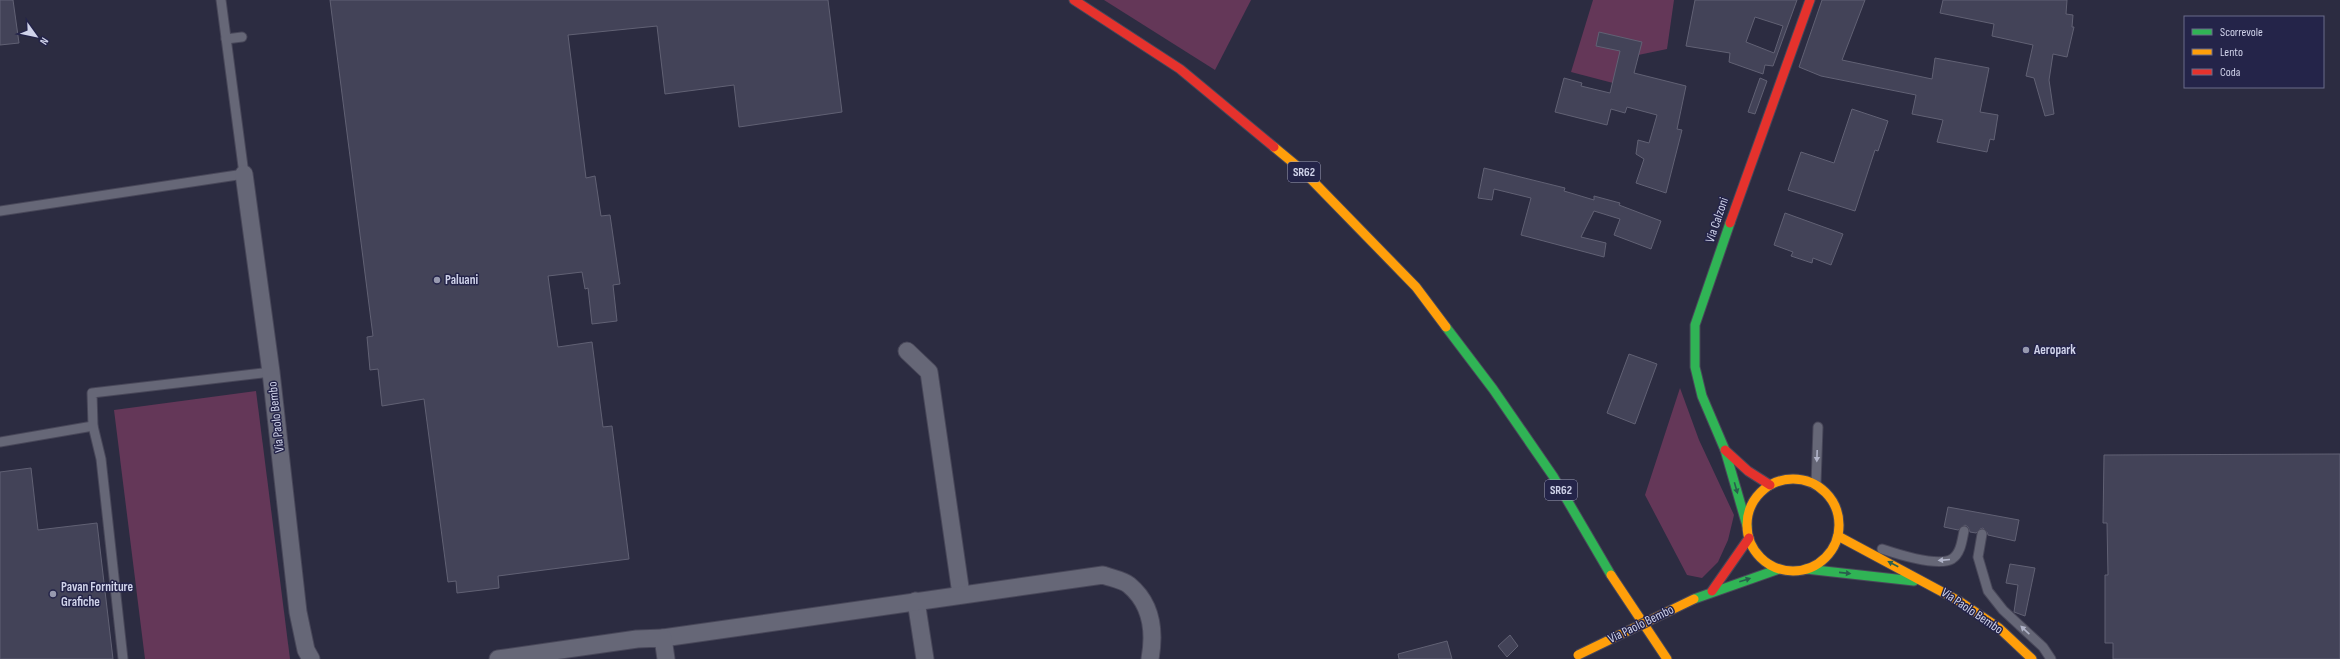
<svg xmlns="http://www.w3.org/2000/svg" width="2340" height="659" viewBox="0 0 2340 659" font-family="'Sofia Sans Condensed',sans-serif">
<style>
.green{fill:#643758}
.building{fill:#434358;stroke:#616174;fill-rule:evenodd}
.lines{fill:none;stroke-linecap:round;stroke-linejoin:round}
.lane-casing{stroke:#484759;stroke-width:11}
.street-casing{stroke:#484759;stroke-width:19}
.fast-casing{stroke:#484759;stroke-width:11}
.slow-casing{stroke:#484759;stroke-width:11}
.jam-casing{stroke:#484759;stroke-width:11}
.lane{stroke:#666777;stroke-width:9}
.street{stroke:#666777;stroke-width:17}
.fast{stroke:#30b455;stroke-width:9}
.slow{stroke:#ff9f0a;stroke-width:9}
.jam{stroke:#e5322d;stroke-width:9}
.slow-bridge-casing{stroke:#484759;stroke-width:11;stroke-linecap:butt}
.slow-bridge{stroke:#ff9f0a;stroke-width:9}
.oneway{fill:#b0b3c8}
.oneway2{fill:#295e4e}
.poi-dot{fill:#9799af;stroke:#242449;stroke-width:1.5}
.labels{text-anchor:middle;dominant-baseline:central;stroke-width:3;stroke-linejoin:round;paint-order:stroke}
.shield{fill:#242449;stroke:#9c9eba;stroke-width:1}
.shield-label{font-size:12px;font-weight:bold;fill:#d0d3ea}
.street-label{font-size:13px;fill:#d0d3ea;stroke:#242449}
.poi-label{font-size:13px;font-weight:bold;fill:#d0d3ea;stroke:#242449;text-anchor:start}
</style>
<rect width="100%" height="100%" fill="#2c2c41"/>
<g class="green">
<path d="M1104 0H1251L1215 70Z"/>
<path d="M1593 0H1674L1667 49 1619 59 1613 83 1571 72Z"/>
<path d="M1680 388 1699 440 1734 515 1728 540 1718 562 1702 578 1687 575 1645 495Z"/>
<path d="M256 391 290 659H145L114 410Z"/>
</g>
<g class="building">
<path d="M0 0H13L19 43 0 45Z"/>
<path d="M330 0H828L842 112 739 127 734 85 665 94 657 26 568 35 586 178 595 176 601 216 610 215 620 284 613 285 617 321 592 324 588 288 585 289 582 272 548 276 558 347 592 342 603 427 612 426 629 559 498 576 499 588 457 593 456 581 448 582 424 399 382 406 378 369 370 370 367 337 373 336Z"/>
<path d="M1695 0H1797L1773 66 1765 65 1763 74 1729 62 1730 53 1686 46ZM1755 17 1783 26 1774 53 1746 42Z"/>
<path d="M1822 0H1865L1842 60 1932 79 1935 58 1989 68 1980 112 1998 115 1994 140 1990 139 1987 152 1937 142 1943 120 1912 114 1916 95 1821 76 1799 67Z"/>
<path d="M1943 0H2067L2066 14 2073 15 2072 27H2074L2067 57 2053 54 2049 80 2054 114 2045 116 2034 78 2026 76 2033 45 1992 36 1994 24 1940 13Z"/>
<path d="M1599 32 1642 42 1634 73 1686 86 1677 129 1682 130 1666 193 1636 183 1644 159 1636 154 1638 140 1649 143 1657 115 1627 107 1625 113 1611 109 1607 125 1555 112 1564 78 1582 83 1581 86 1610 93 1620 51 1596 46Z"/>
<path d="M1760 78 1767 81 1755 114 1748 112Z"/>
<path d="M1852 109 1888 121 1878 151 1875 150 1855 211 1788 190 1801 152 1834 163Z"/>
<path d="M1484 168 1565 188 1564 191 1594 200V196L1620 203 1619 205 1661 221 1651 249 1614 235 1620 219 1594 211 1581 237 1606 243 1604 257 1521 235 1531 198 1494 189 1492 200 1478 198Z"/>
<path d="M1785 213 1843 234 1831 265 1813 258 1812 263 1791 256 1793 252 1774 245Z"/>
<path d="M1629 354 1657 364 1635 424 1607 413Z"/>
<path d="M2340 454V659H2113V643H2105V575H2108L2107 523H2103L2104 455Z"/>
<path d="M31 468 38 530 97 523 113 659H0V472Z"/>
<path d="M1948 507 2019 520 2015 541 1988 535 1987 532 1983 528 1980 529 1976 533 1970 532 1968 527 1965 525 1958 530 1944 527Z"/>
<path d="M2010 564 2035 568 2025 616 2014 612 2018 585 2006 583Z"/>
<path d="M1510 635 1518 646 1507 657 1498 646Z"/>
<path d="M1447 641 1452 659H1399L1398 654Z"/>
</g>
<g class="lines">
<defs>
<g id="lane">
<path d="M226 39 242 37"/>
<path d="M0 211 244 174 221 0"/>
<path d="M0 442 93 426"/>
<path d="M1816 484 1818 427"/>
<path d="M1982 534 1978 557 1988 591 2003 610 2043 647 2051 659"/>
<path d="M1882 549C1897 554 1938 567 1952 559 1961 553 1962 540 1964 531"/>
<path d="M123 659 101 459 93 426 92 393 271 372"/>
</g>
<g id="street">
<path d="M244 174 271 372 298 612 306 650 311 659"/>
<path d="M907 351 929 372 961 594"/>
<path d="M916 601 925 659"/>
<path d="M663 638 1103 575C1111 578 1123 580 1129 585 1152 604 1155 631 1150 659"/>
<path d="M498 659 637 639 663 638 666 659"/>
</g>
<g id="fast">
<path d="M1730 223 1695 325V367L1702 396 1725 450 1747 526"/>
<path d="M1446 327 1493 389 1553 476 1611 575"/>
<path d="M1806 569 1914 581"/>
<path d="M1694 599 1779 569"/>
</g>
<g id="slow">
<path d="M1274 147 1303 171 1416 287 1446 327"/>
<circle cx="1793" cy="525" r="46"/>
<path d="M1838 536 1959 601 1999 628 2032 659"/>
<path d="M1611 575 1667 659"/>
</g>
<g id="jam">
<path d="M1074 0 1180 69 1274 147"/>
<path d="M1730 223 1810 0"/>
<path d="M1725 450 1748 471 1770 485"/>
<path d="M1712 591 1749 538"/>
</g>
</defs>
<use href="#lane" class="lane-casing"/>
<use href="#street" class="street-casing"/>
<use href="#fast" class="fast-casing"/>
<use href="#slow" class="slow-casing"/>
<use href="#jam" class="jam-casing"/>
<use href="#lane" class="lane"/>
<use href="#street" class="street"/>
<use href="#fast" class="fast"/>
<use href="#slow" class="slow"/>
<use href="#jam" class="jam"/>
<defs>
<path id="slow-bridge" d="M1578 655 1694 599"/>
</defs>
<use href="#slow-bridge" class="slow-bridge-casing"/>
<use href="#slow-bridge" class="slow-bridge"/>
</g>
<defs><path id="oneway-solid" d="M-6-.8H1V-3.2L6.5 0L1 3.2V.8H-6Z"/></defs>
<g class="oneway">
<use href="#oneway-solid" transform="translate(1817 456) rotate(92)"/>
<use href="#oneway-solid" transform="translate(1944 560) rotate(175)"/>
<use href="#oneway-solid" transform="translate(2025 630) rotate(-137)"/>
</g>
<g class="oneway2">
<use href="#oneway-solid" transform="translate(1736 488) rotate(74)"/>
<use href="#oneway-solid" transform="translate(1893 564) rotate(-152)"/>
<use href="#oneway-solid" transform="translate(1845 573) rotate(6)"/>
<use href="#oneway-solid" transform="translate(1745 580) rotate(-18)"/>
</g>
<g class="poi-dot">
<circle cx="437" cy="280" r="4"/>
<circle cx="2026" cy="350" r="4"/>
<circle cx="53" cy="594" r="4"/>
</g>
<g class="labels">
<g class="shield">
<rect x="1288" y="162" width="32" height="20" rx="3"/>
<rect x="1545" y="480" width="32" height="20" rx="3"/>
</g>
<g class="shield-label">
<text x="1304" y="172">SR62</text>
<text x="1561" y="490">SR62</text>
</g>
<g class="street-label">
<text transform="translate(1717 220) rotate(-71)">Via Calzoni</text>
<text transform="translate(276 417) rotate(-96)">Via Paolo Bembo</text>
<text transform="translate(1972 611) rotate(34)">Via Paolo Bembo</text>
<text transform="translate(1641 624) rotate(-26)">Via Paolo Bembo</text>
</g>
<g class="poi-label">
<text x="445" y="280">Paluani</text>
<text x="2034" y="350">Aeropark</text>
<text x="61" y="587">Pavan Forniture<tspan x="61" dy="15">Grafiche</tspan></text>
</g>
</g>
<rect x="2184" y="16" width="140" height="72" fill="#242449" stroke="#696a89"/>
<rect x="2192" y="29" width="20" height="6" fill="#30b455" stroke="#696a89"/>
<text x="2220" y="36" font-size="12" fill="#d0d3ea">Scorrevole</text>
<rect x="2192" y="49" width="20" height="6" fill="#ff9f0a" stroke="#696a89"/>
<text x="2220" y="56" font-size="12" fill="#d0d3ea">Lento</text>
<rect x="2192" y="69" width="20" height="6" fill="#e5322d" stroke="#696a89"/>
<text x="2220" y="76" font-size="12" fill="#d0d3ea">Coda</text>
<g transform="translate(36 36) rotate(123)" stroke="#242449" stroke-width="3" paint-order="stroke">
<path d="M0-3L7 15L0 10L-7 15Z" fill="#d0d3ea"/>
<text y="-6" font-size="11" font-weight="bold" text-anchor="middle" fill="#d0d3ea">N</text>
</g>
</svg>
